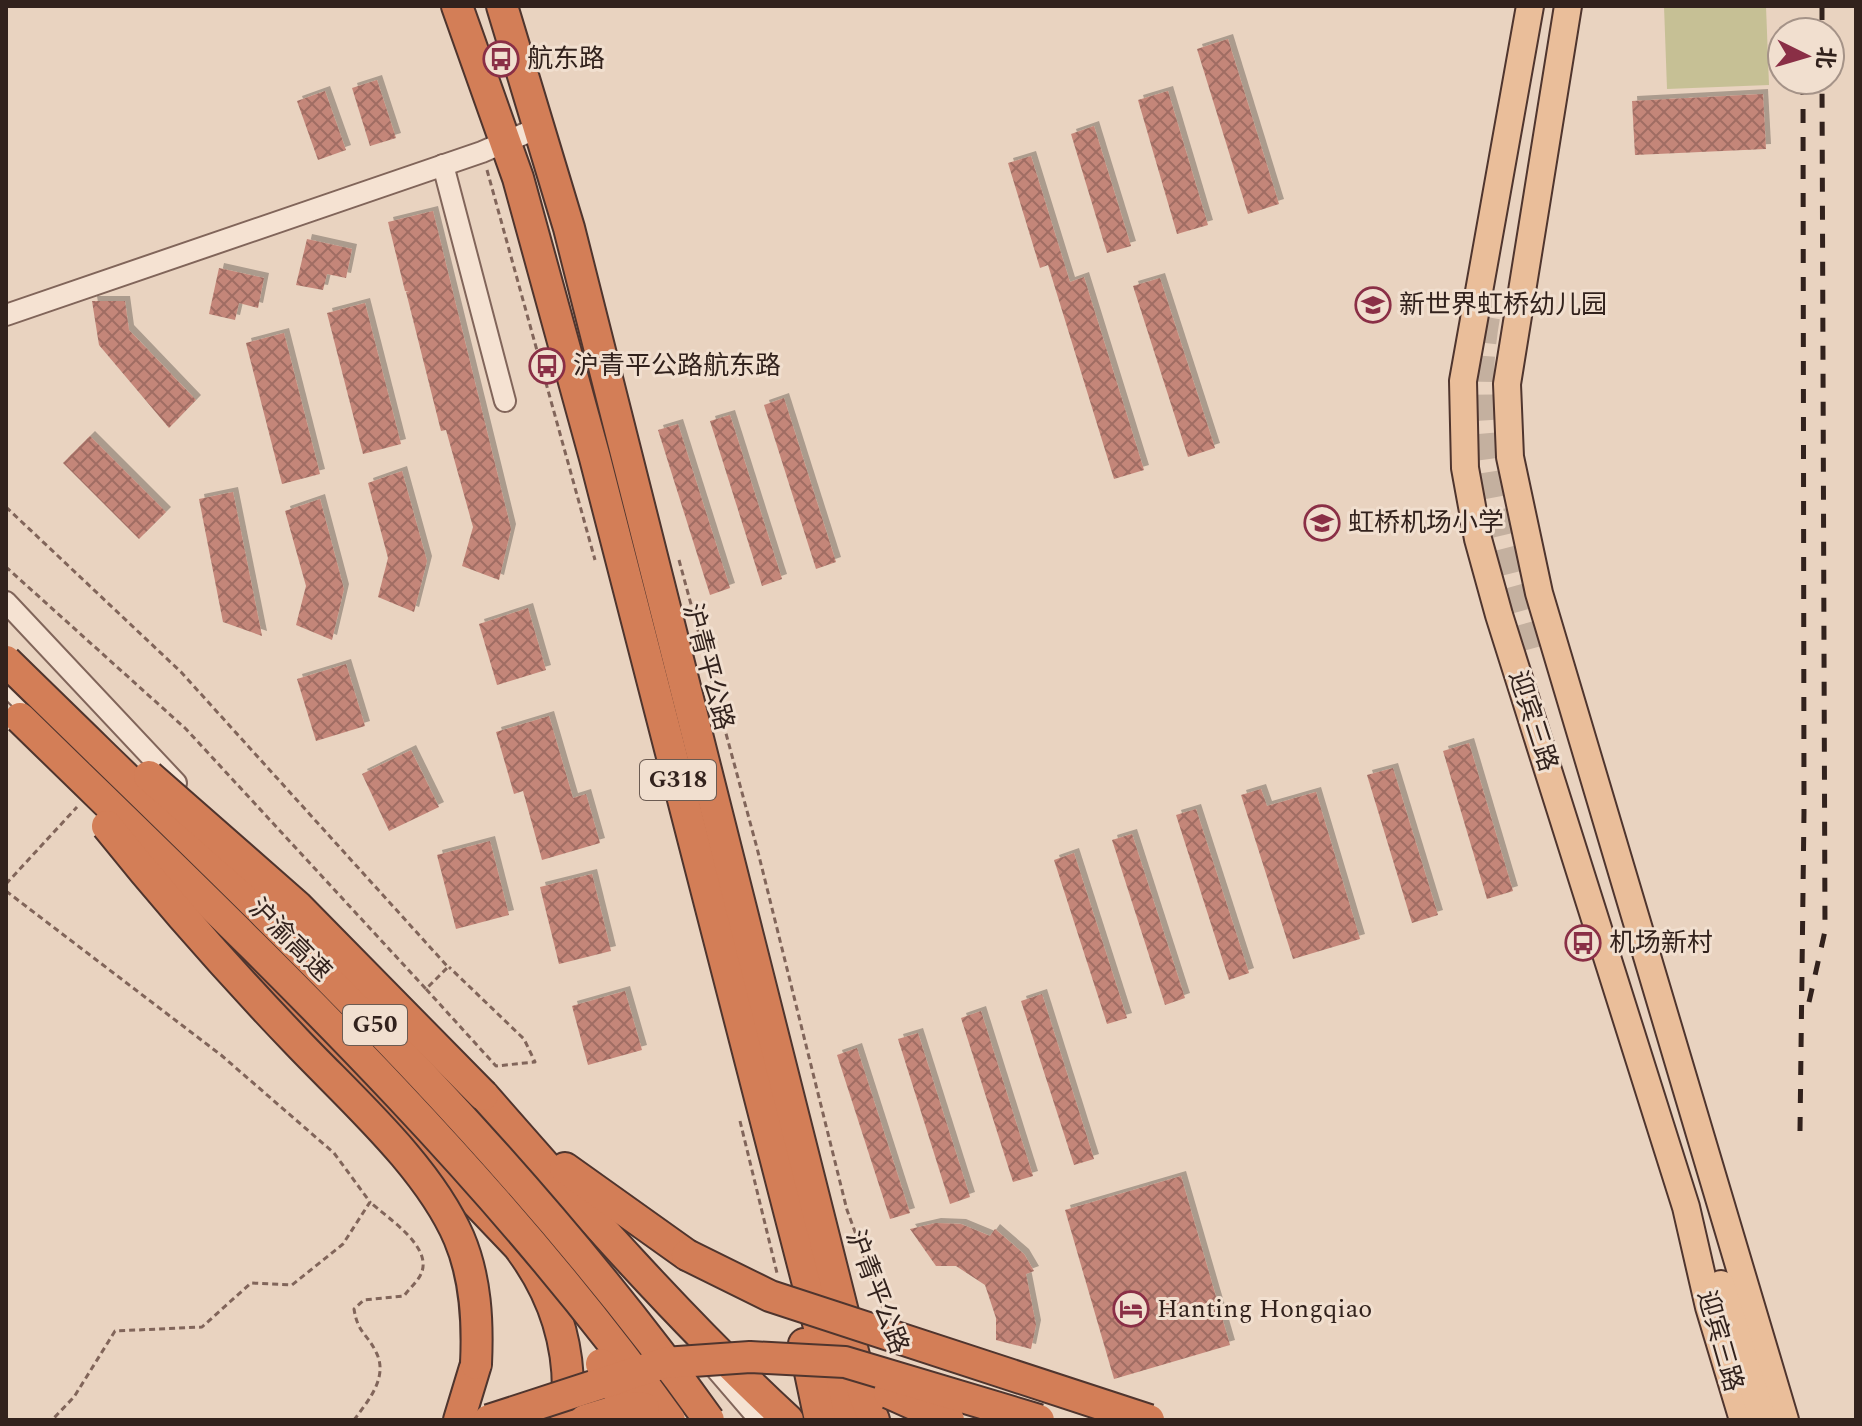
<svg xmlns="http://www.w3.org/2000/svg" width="1862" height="1426" viewBox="0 0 1862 1426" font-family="Spectral,'Noto Sans SC',serif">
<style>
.green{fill:#c6c095}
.building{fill:url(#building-cross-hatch);filter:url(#shadow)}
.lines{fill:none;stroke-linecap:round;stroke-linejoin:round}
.major-tunnel{stroke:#c4b09f;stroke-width:26;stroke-dasharray:26 13;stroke-linecap:butt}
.minor-casing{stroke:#81655a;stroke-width:24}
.major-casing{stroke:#4f352e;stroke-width:30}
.highway-casing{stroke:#4f352e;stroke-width:34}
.path{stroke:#81655a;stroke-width:3;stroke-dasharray:6 4;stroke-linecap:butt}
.minor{stroke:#f5e2d2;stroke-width:20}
.major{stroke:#eabe9a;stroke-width:26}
.highway{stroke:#d37e57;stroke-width:30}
.rail{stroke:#32221d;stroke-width:5;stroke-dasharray:14 14;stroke-linecap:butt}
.highway-bridge-casing{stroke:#4f352e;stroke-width:34;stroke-linecap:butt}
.highway-bridge{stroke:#d37e57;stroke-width:30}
.labels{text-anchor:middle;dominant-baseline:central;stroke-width:6;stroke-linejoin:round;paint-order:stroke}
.shield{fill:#f1dfcf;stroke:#6b5b52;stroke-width:2}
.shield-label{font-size:24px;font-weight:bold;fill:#32221d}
.poi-label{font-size:26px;fill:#32221d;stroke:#f1dfcf;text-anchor:start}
.street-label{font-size:26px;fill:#32221d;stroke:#f1dfcf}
</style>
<defs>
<pattern id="building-cross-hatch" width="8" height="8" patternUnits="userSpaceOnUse" patternTransform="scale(2)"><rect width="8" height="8" fill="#c48679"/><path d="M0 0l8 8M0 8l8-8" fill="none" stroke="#a06d63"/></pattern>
<filter id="shadow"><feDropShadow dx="5" dy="-5" stdDeviation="0" flood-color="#0004"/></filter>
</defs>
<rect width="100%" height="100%" fill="#e9d3c0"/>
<path class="green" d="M1664 6H1766L1769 85 1667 89Z"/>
<g class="building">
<path d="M1228 39 1279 204 1248 214 1197 49Z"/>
<path d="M377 80 396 138 370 146 352 88Z"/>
<path d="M325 91 346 150 318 160 297 101Z"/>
<path d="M1168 91 1208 225 1177 234 1138 100Z"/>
<path d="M1763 94 1766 149 1635 155 1632 101Z"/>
<path d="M1094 126 1131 246 1107 253 1071 134Z"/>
<path d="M1031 156 1070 282 1084 277 1144 470 1114 479 1048 265 1040 268 1008 163Z"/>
<path d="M433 211 511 529 499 580 462 566 473 527 446 430 441 431 406 292H409L405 291 388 222Z"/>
<path d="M307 239 352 249 346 278 327 274 323 290 296 285Z"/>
<path d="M219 268 264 278 258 308 239 303 235 320 209 314Z"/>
<path d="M1160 278 1215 448 1188 457 1133 286Z"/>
<path d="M92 301H125L129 330 196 400 169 428 99 345Z"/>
<path d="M365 303 401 444 363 454 327 313Z"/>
<path d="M284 333 320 474 282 484 246 343Z"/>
<path d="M784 398 836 562 816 569 764 405Z"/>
<path d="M730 415 782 579 762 586 710 421Z"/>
<path d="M678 424 730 588 710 595 658 430Z"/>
<path d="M90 436 166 512 139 539 63 463Z"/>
<path d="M402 471 427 561 414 612 378 597 388 558 368 483Z"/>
<path d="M233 492 262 636 223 622 199 499Z"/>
<path d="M320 499 344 589 332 640 296 625 306 586 285 511Z"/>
<path d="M528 608 546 670 497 685 479 624Z"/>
<path d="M346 664 365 726 316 741 297 679Z"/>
<path d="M549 716 573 798 586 794 600 843 542 860 523 791 514 794 496 732Z"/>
<path d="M1469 743 1513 891 1487 899 1443 751Z"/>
<path d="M411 750 439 807 389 831 362 774Z"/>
<path d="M1393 768 1438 915 1412 923 1367 775Z"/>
<path d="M1261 789 1267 806 1316 792 1360 939 1293 959 1241 795Z"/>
<path d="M1196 809 1249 973 1229 980 1176 815Z"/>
<path d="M1132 834 1185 998 1165 1005 1112 840Z"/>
<path d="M490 841 509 915 456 929 437 855Z"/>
<path d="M1074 853 1127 1018 1107 1024 1054 860Z"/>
<path d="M592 874 611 951 559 964 540 887Z"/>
<path d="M625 991 642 1050 588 1065 572 1006Z"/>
<path d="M1042 994 1094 1159 1074 1165 1021 1001Z"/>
<path d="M981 1011 1033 1176 1013 1182 961 1018Z"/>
<path d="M918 1033 970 1197 950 1204 898 1039Z"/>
<path d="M857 1048 910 1213 890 1219 837 1055Z"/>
<path d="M1181 1176 1230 1345 1114 1379 1065 1210Z"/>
<path d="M936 1223 961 1224 990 1236 995 1229 1024 1254 1034 1271 1026 1274 1036 1325 1031 1349 996 1340V1318L985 1285 956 1266H936L910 1229Z"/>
</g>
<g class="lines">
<path class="major-tunnel" d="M1487 317C1466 435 1502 547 1533 660"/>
<defs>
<g id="minor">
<path d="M443 165 505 401"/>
<path d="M6 315 482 152 540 127"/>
<path d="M6 602 176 783"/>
<path d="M6 685 46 724"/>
<path d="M519 1207 562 1254"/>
<path d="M710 1362 760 1420"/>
</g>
<g id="major">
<path d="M1530 6 1463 381 1465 468 1478 539 1499 615 1686 1207 1709 1307 1743 1420"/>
<path d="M1568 6 1507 384 1510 457 1539 593 1785 1420"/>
<path d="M1721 1284 1763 1420"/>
</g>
<g id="highway">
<path d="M457 6 518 178 595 458 843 1420"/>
<path d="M502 6 569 228 864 1395 874 1420"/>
<path d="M222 921 233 947 518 1246C557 1297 574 1355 566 1420"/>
<path d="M483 1095C581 1207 679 1319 788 1420"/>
<path d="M565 1168 687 1255"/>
<path d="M804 1344 820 1420"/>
<path d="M459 1420 476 1364"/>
</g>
</defs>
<use href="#minor" class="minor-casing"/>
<use href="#major" class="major-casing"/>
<use href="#highway" class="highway-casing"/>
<g class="path">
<path d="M487 170 595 560"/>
<path d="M6 507 181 672 448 967 426 989 186 729 6 567"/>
<path d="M679 560 757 848 847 1210 883 1308"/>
<path d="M6 884 77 807"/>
<path d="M6 891 221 1055 334 1153 370 1202 343 1244 292 1285 251 1283 202 1327 115 1331 74 1397 52 1420"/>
<path d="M426 989 496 1066 535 1062 524 1039 449 967"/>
<path d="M740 1121 777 1273"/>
<path d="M354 1420C368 1401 389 1377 376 1352 367 1333 358 1334 354 1309L364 1300 404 1296C409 1289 416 1283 420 1276 436 1248 387 1218 370 1202"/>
</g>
<use href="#minor" class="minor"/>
<use href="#major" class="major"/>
<use href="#highway" class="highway"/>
<g class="rail">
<path d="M1822 6V32"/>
<path d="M1803 32V6"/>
<path d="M1809 1002 1825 931 1822 80"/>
<path d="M1800 1131 1804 812 1803 80"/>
</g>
<defs>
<g id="highway-bridge">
<path d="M6 661C252 902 508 1138 709 1420"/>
<path d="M20 718C248 941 484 1160 670 1420"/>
<path d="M149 776 297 906 483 1095"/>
<path d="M107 826C167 901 230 972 296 1041 350 1098 428 1166 459 1238 476 1278 478 1322 476 1364"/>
<path d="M687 1255 770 1296 1149 1420"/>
<path d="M601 1364 636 1420"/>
<path d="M889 1393 949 1420"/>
<path d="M489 1420 664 1363 750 1357 845 1362 1039 1420"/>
<path d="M585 1420 628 1407 644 1408"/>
</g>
</defs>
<use href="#highway-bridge" class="highway-bridge-casing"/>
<use href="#highway-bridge" class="highway-bridge"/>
</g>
<defs>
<symbol id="bus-ring" viewBox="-11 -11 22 22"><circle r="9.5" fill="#f1dfcf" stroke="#8a2f46" stroke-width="1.5"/><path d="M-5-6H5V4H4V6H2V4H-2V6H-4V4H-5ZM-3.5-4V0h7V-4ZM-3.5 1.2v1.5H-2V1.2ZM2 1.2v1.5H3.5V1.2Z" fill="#8a2f46"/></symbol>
<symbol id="school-ring" viewBox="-11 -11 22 22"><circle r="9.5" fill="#f1dfcf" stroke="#8a2f46" stroke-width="1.5"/><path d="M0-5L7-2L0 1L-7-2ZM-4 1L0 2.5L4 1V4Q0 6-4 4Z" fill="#8a2f46"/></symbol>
<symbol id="hotel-ring" viewBox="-11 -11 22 22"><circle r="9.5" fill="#f1dfcf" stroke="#8a2f46" stroke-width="1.5"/><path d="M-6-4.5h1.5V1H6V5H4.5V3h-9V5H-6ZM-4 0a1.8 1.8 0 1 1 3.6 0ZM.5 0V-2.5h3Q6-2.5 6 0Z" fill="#8a2f46"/></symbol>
</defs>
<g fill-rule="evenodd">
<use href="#bus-ring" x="481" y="39" width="40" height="40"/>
<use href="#school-ring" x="1353" y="285" width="40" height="40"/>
<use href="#bus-ring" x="527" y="346" width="40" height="40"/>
<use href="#school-ring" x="1302" y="503" width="40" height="40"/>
<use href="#bus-ring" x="1563" y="923" width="40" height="40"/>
<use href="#hotel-ring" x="1111" y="1289" width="40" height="40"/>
</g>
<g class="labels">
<g class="shield">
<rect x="640" y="760" width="76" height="40" rx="6"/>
<rect x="343" y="1005" width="64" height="40" rx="6"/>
</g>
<g class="shield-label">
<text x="678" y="780">G318</text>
<text x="375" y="1025">G50</text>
</g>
<g class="poi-label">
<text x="527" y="59">航东路</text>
<text x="1399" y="305">新世界虹桥幼儿园</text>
<text x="573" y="366">沪青平公路航东路</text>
<text x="1348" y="523">虹桥机场小学</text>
<text x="1609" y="943">机场新村</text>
<text x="1157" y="1309">Hanting Hongqiao</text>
</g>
<g class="street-label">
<text transform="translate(708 667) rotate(75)">沪青平公路</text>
<text transform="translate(1533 721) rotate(72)">迎宾三路</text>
<text transform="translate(290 940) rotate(45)">沪渝高速</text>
<text transform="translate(877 1292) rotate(69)">沪青平公路</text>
<text transform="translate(1720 1341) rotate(74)">迎宾三路</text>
</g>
</g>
<rect width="1862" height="1426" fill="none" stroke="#32221d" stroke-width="16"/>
<g transform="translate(1806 56) rotate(95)"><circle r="38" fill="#f1dfcf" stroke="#a59388" stroke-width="2"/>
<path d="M0-6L14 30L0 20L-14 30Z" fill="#8a2f46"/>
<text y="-12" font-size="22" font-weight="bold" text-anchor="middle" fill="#32221d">北</text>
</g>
</svg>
